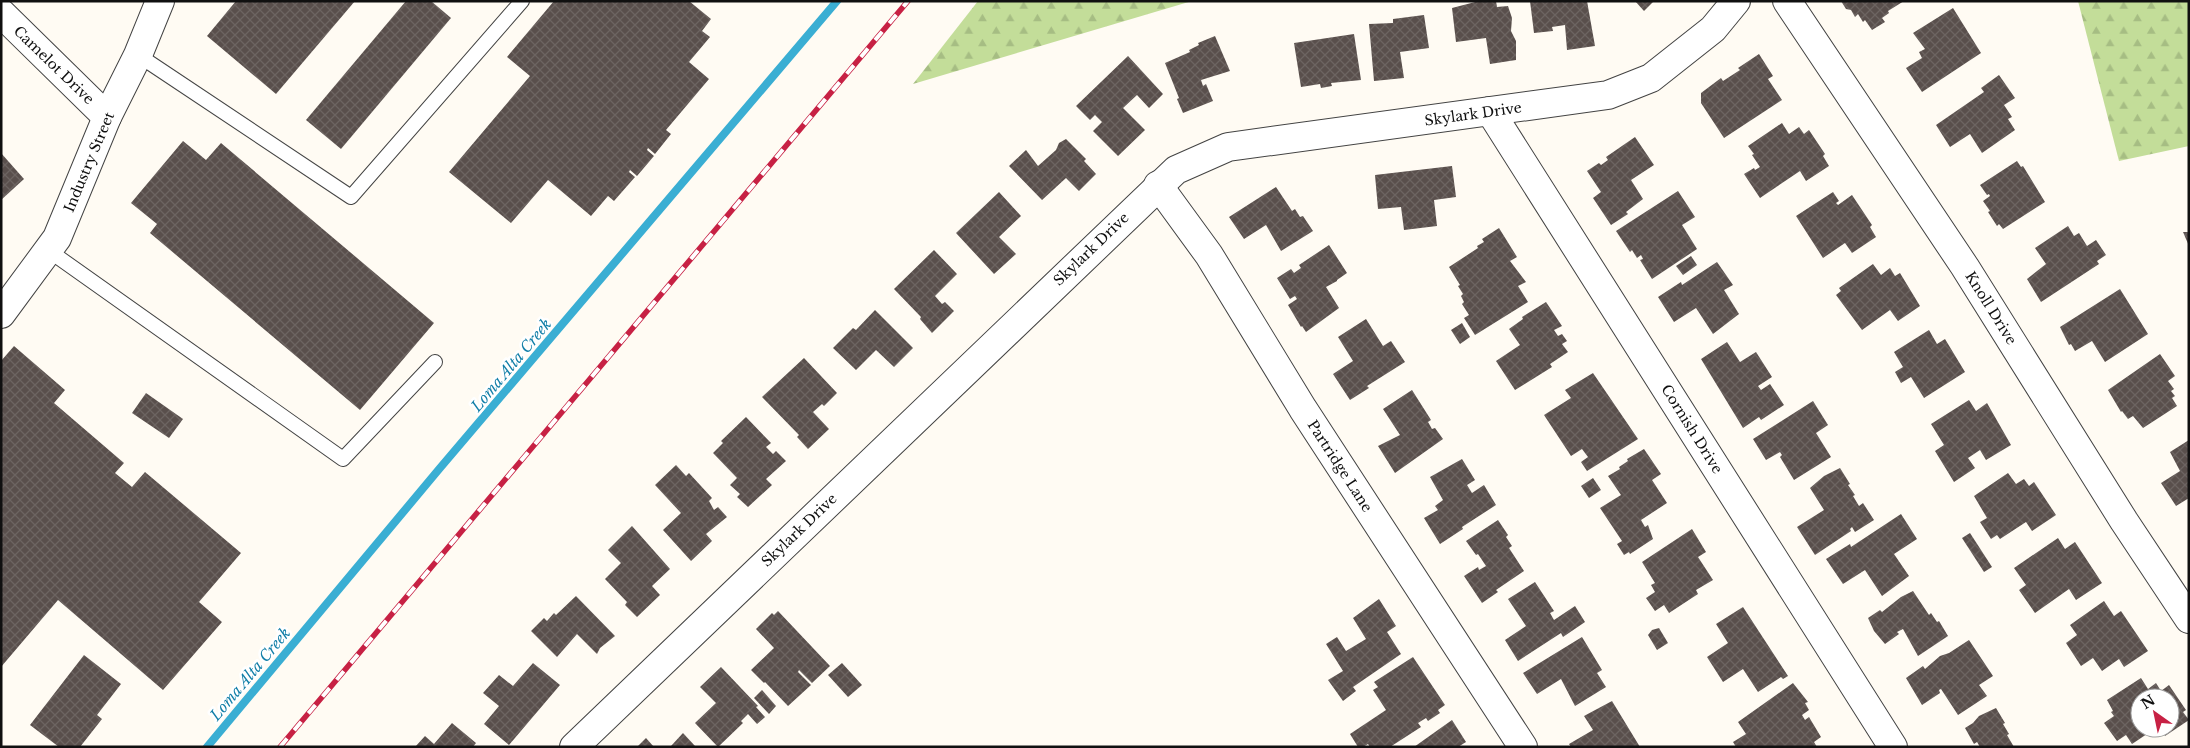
<svg xmlns="http://www.w3.org/2000/svg" width="2190" height="748" viewBox="0 0 2190 748" font-family="'Libre Baskerville',serif">
<style>
.forest{fill:url(#forest-firs)}
.lines{fill:none;stroke-linecap:round;stroke-linejoin:round}
.stream{stroke:#3aaed3;stroke-width:8}
.building{fill:url(#building-cross-hatch)}
.service-casing{stroke:#434343;stroke-width:16}
.minor-casing{stroke:#434343;stroke-width:30}
.tertiary-casing{stroke:#434343;stroke-width:30}
.service{stroke:#fff;stroke-width:14}
.minor{stroke:#fff;stroke-width:28}
.tertiary{stroke:#fff;stroke-width:28}
.rail-casing{stroke:#c72144;stroke-width:5.5}
.rail{stroke:#fff;stroke-width:4;stroke-dasharray:11;stroke-linecap:butt}
.labels{text-anchor:middle;dominant-baseline:central;stroke-width:5;stroke-linejoin:round;paint-order:stroke}
.street-label{font-size:14px;fill:#101010;stroke:#fff}
.water-label{font-size:15px;font-style:italic;fill:#137fa8;stroke:#fff}
</style>
<defs>
<pattern id="forest-firs" width="22" height="20" patternUnits="userSpaceOnUse" patternTransform="scale(1.25)"><rect width="22" height="20" fill="#c3dd99"/><path d="M5 1l3.5 6h-7zM16 11l3.5 6h-7z" fill="#a6bd83"/></pattern>
<pattern id="building-cross-hatch" width="8" height="8" patternUnits="userSpaceOnUse" patternTransform="scale(1.25)"><rect width="8" height="8" fill="#594f4c"/><path d="M0 0l8 8M0 8l8-8" fill="none" stroke="#6c6461"/></pattern>
</defs>
<rect width="100%" height="100%" fill="#fffbf3"/>
<g class="forest">
<path d="M978 1H1192L913 84Z"/>
<path d="M2078 1H2189V146L2119 161Z"/>
</g>
<g class="lines">
<path class="stream" d="M207 747 440 468 837 1"/>
</g>
<g class="building">
<path d="M236 1H355L276 94 207 36Z"/>
<path d="M406 1H431L451 18 341 149 306 120Z"/>
<path d="M554 1H689L711 19 702 31 710 37 689 62 709 79 666 130 671 134 655 154 648 148 647 150 654 156 637 176 630 170 629 172 635 177 614 201 608 196 591 216 548 180 511 223 449 172 530 76 507 57Z"/>
<path d="M1479 1H1496L1497 7 1508 6 1512 18 1511 31 1516 41V60L1490 64 1486 38 1456 42 1452 8Z"/>
<path d="M1530 1H1587L1595 46 1567 50 1565 25 1552 27 1553 31 1534 33Z"/>
<path d="M1635 1H1654L1644 11Z"/>
<path d="M1841 1H1904L1888 11 1889 13 1882 18 1885 22 1872 30 1865 20 1863 22 1858 14 1855 17 1851 10 1846 9Z"/>
<path d="M1953 8 1981 53 1922 92 1906 68 1922 58 1919 52 1925 49 1913 33Z"/>
<path d="M1424 15 1429 48 1400 52 1404 78 1374 81 1369 24 1393 23V19Z"/>
<path d="M1354 34 1361 80 1331 83 1332 86 1321 88 1320 84 1301 87 1294 43Z"/>
<path d="M1215 36 1230 71 1201 80 1203 86 1206 84 1213 101 1183 113 1177 99 1179 98 1165 63 1190 52 1189 50 1199 45 1198 43Z"/>
<path d="M1759 54 1773 76 1768 79 1782 100 1724 138 1701 103V93L1721 78 1723 81 1740 70 1738 68Z"/>
<path d="M1128 56 1163 94 1149 108 1137 95 1123 108 1145 130 1118 156 1093 131 1102 122 1095 115 1090 120 1076 106Z"/>
<path d="M1999 75 2015 98 2004 105 2012 117 2008 119 2015 130 1982 153 1970 134 1950 147 1936 125 1984 92 1981 88Z"/>
<path d="M1782 123 1789 134 1799 127 1804 134 1809 130 1825 154 1823 156 1829 166 1806 181 1800 171 1760 198 1744 174 1754 168 1755 170 1760 167 1752 155 1754 154 1748 146Z"/>
<path d="M1635 137 1654 165 1631 180 1643 199 1626 212 1628 214 1611 225 1593 198 1601 192 1587 171 1599 163 1601 165 1608 160 1606 157Z"/>
<path d="M1066 139 1086 159 1084 161 1096 174 1079 191 1066 178 1042 200 1009 166 1026 150 1038 166 1056 150 1059 143Z"/>
<path d="M183 141 206 160 221 143 434 323 360 410 150 233 157 224 131 203Z"/>
<path d="M1 153 24 179 1 200Z"/>
<path d="M2017 161 2021 167 2023 166 2045 202 2003 229 1999 224 1997 226 1988 212 1990 211 1983 201 1990 196 1989 194 1987 195 1980 185Z"/>
<path d="M1452 166 1456 197 1434 200 1437 226 1404 230 1401 207 1378 209 1375 175Z"/>
<path d="M1276 187 1292 211 1295 209 1300 217 1303 216 1313 231 1281 251 1266 225 1244 239 1229 217Z"/>
<path d="M1678 191 1695 217 1682 225 1697 249 1652 279 1640 260 1643 259 1641 255 1637 258 1632 250 1630 252 1616 231Z"/>
<path d="M999 192 1021 216 999 237 1016 254 994 274 956 233Z"/>
<path d="M1833 192 1839 201 1836 203 1838 205 1852 195 1872 225 1870 227 1876 237 1852 253 1845 243 1823 258 1796 216Z"/>
<path d="M2068 226 2074 236 2079 233 2087 246 2096 240 2106 255 2097 261 2099 264 2041 302 2027 279 2046 264 2035 248Z"/>
<path d="M1499 228 1517 257 1510 261 1526 282 1518 286 1528 302 1475 335 1464 318 1469 315 1462 304 1464 302 1461 296 1463 294 1458 286 1460 285 1449 267 1478 248 1477 246 1484 242 1482 239Z"/>
<path d="M2183 232H2189V246Z"/>
<path d="M1329 245 1347 273 1337 280V281L1326 287 1339 308 1306 332 1302 326 1301 327 1288 305 1297 299 1295 296 1290 299 1277 278 1291 269 1294 273 1301 268 1299 265Z"/>
<path d="M934 250 957 274 935 296 942 304 945 302 954 311 932 333 920 319 921 317 894 289Z"/>
<path d="M1691 256 1697 265 1683 275 1676 266Z"/>
<path d="M1717 262 1733 285 1724 290 1739 314 1713 334 1696 308 1674 322 1658 297 1681 282 1682 285Z"/>
<path d="M1873 264 1881 275 1890 268 1895 276 1900 273 1920 306 1898 321 1890 310 1862 330 1836 295 1841 291 1839 288Z"/>
<path d="M2120 289 2148 334 2105 362 2092 341 2075 351 2071 344 2069 345 2060 327Z"/>
<path d="M1546 302 1562 326 1554 330 1558 336 1562 334 1567 341 1562 344 1568 352 1550 364 1552 367 1515 390 1496 361 1520 345 1509 329 1523 319 1522 317Z"/>
<path d="M875 310 913 348 894 367 876 350 856 370 833 348 853 328 856 330Z"/>
<path d="M1366 319 1383 346 1391 341 1405 362 1367 386 1369 388 1350 400 1333 374 1353 361 1338 337Z"/>
<path d="M1462 323 1470 337 1460 344 1451 330Z"/>
<path d="M1929 330 1937 344 1945 339 1965 372 1924 398 1911 377 1901 383 1895 372 1903 367 1894 352Z"/>
<path d="M1727 342 1740 362 1756 352 1772 377 1758 386 1761 390 1770 384 1784 405 1761 420 1759 417 1743 428 1701 359Z"/>
<path d="M14 346 65 390 54 403 124 463 115 473 132 487 145 472 241 553 199 602 222 622 163 690 58 600 1 667V361Z"/>
<path d="M2160 354 2175 376 2168 381 2174 389 2171 391 2175 396 2172 398 2177 406 2143 428 2133 416 2128 419 2122 411 2121 412 2108 390Z"/>
<path d="M804 358 837 393 824 406 822 404 813 412 829 429 808 449 797 437 799 435 762 397Z"/>
<path d="M1593 373 1638 439 1587 471 1581 462 1588 457 1582 449 1571 456 1544 415 1571 398 1565 390Z"/>
<path d="M1412 390 1431 420 1428 422 1432 429 1435 428 1443 439 1395 473 1378 446 1400 435 1383 409Z"/>
<path d="M146 393 183 419 169 438 132 413Z"/>
<path d="M1969 400 1976 411 1987 403 2011 445 1986 460 1980 450 1968 458 1975 468 1954 482 1935 451 1944 445 1931 424Z"/>
<path d="M1813 401 1828 425 1816 433 1831 457 1794 480 1780 457 1782 455 1780 452 1766 460 1753 439Z"/>
<path d="M746 417 771 443 766 447 773 454 776 451 786 461 766 479 772 485 748 507 737 497 740 494 730 485 737 478 713 453 723 443 721 441Z"/>
<path d="M2189 440V498L2176 506 2161 483 2180 471 2170 452Z"/>
<path d="M1644 449 1661 474 1652 480 1667 503 1641 520 1645 527 1648 525 1653 539 1630 554 1629 552 1624 555 1617 544 1622 541 1600 508 1621 495 1608 476 1620 469 1619 467 1628 461 1627 459Z"/>
<path d="M1462 459 1475 480 1467 485 1472 493 1484 485 1496 505 1462 527 1463 529 1440 544 1424 518 1438 510 1435 506 1443 500 1430 477Z"/>
<path d="M676 465 686 476 689 473 712 498 709 501 714 510 718 507 727 517 706 534 712 541 691 561 663 530 681 513 655 485Z"/>
<path d="M1840 468 1850 484 1848 485 1855 495 1853 496 1859 506 1863 503 1874 520 1855 532 1852 527 1850 529 1851 531 1815 555 1797 527 1824 510 1810 488 1824 476Z"/>
<path d="M2008 473 2016 484 2024 479 2029 486 2034 482 2056 515 2032 531 2026 522 2000 539 1997 535 1991 539 1980 522 1987 518 1974 496Z"/>
<path d="M1593 478 1601 490 1589 498 1581 486Z"/>
<path d="M1901 514 1917 539 1894 554 1909 576 1882 596 1865 570 1843 584 1826 559 1850 544 1851 547Z"/>
<path d="M1498 520 1508 535 1506 537 1512 546 1509 548 1524 571 1496 590 1498 592 1482 603 1464 576 1478 567 1479 570 1486 566 1478 554 1476 555 1466 541Z"/>
<path d="M632 526 670 569 652 586 660 595 637 617 625 605 627 602 605 579 621 563 608 550Z"/>
<path d="M1692 529 1706 552 1698 557 1713 580 1696 590 1698 594 1669 613 1664 605 1655 611 1646 598 1655 592 1651 585 1655 583 1642 562Z"/>
<path d="M1970 533 1992 567 1984 572 1962 538Z"/>
<path d="M2058 538 2065 549 2075 542 2102 583 2076 600 2069 589 2035 613 2019 590 2026 585 2014 568Z"/>
<path d="M1535 582 1554 611 1550 613 1554 620 1575 606 1585 622 1563 637 1561 633 1518 661 1505 640 1526 626 1508 599Z"/>
<path d="M1913 591 1929 615 1931 613 1937 622 1939 621 1948 636 1918 656 1903 629 1897 632 1899 634 1885 644 1874 631 1868 618 1880 610 1882 612 1901 597Z"/>
<path d="M576 596 615 636 600 648 597 654 577 634 557 657 531 631 544 618 547 621 554 613 556 615Z"/>
<path d="M1379 599 1396 626 1387 632 1401 654 1353 687 1356 691 1343 701 1328 680 1343 671 1326 644 1337 637 1346 651 1366 639 1353 618Z"/>
<path d="M2104 601 2114 616 2121 611 2148 651 2124 667 2119 659 2102 671 2093 658 2081 666 2066 643 2077 635 2070 625Z"/>
<path d="M1743 607 1788 676 1783 679 1781 677 1758 692 1743 669 1723 682 1707 657 1728 643 1716 624Z"/>
<path d="M778 611 830 666 812 683 799 670 798 672 811 685 788 706 765 682 764 683 751 670 774 648 756 629 772 613 774 615Z"/>
<path d="M1659 628 1668 643 1657 650 1648 635 1652 630Z"/>
<path d="M1582 637 1602 670 1597 673 1606 687 1575 706 1561 679 1537 694 1523 673Z"/>
<path d="M1969 640 1993 676 1979 685 1987 696 1958 715 1941 689 1939 690 1940 693 1922 705 1906 678 1923 666 1925 669 1940 656 1949 653Z"/>
<path d="M84 655 121 684 97 715 102 719 80 747H59L30 725Z"/>
<path d="M1413 657 1445 705 1438 710 1440 713 1428 721 1426 718 1418 723 1421 727 1390 747H1370L1368 744 1363 747H1358L1350 734 1386 710 1373 690 1378 687 1374 682Z"/>
<path d="M533 663 560 685 509 745 484 724 499 706 483 693 499 675 513 686Z"/>
<path d="M842 663 862 685 848 697 828 675Z"/>
<path d="M721 667 758 706 756 707 765 717 757 724 748 714 741 721 743 723 718 747 695 723 716 703 700 687Z"/>
<path d="M2141 678 2148 689 2156 683 2161 691 2169 685 2186 710 2183 712 2189 720 2165 736 2160 728H2170V698H2140V728H2156L2132 744 2126 735 2117 741 2104 723 2114 716 2111 712 2113 711 2107 700Z"/>
<path d="M1793 683 1808 702 1805 703 1809 710 1802 715 1805 720 1809 717 1821 737 1814 742 1817 747H1736L1733 742 1746 734 1738 722Z"/>
<path d="M762 690 776 706 769 714 754 698Z"/>
<path d="M1612 701 1640 747H1571L1569 744 1593 730 1584 716Z"/>
<path d="M1996 708 2005 723 2003 724 2009 734 2007 735 2014 747H1980L1977 742 1974 744 1965 728 1973 723 1979 716Z"/>
<path d="M1452 720 1466 742 1458 747H1414Z"/>
<path d="M452 723 476 743 473 747H415L425 736 434 744Z"/>
<path d="M683 733 696 747H672L671 746Z"/>
<path d="M646 738 654 747H637Z"/>
</g>
<g class="lines">
<defs>
<g id="service">
<path d="M138 55 351 197 522 1"/>
<path d="M48 250 343 459 435 362"/>
</g>
<g id="minor">
<path d="M1787 1 1965 267 2124 521 2189 619"/>
<path d="M1490 111 1893 747"/>
<path d="M1158 185 1209 255 1303 409 1523 747"/>
<path d="M574 747 1176 170 1228 147 1608 95 1651 78 1713 29 1736 1"/>
</g>
<g id="tertiary">
<path d="M1 13 107 117"/>
<path d="M1 314 57 238 107 117 138 55 160 1"/>
</g>
</defs>
<use href="#service" class="service-casing"/>
<use href="#minor" class="minor-casing"/>
<use href="#tertiary" class="tertiary-casing"/>
<use href="#service" class="service"/>
<use href="#minor" class="minor"/>
<use href="#tertiary" class="tertiary"/>
<defs>
<path id="rail" d="M280 747 908 1"/>
</defs>
<use href="#rail" class="rail-casing"/>
<use href="#rail" class="rail"/>
</g>
<g class="labels">
<g class="street-label">
<text transform="translate(54 65) rotate(44)">Camelot Drive</text>
<text transform="translate(1473 114) rotate(-8)">Skylark Drive</text>
<text transform="translate(89 162) rotate(-67)">Industry Street</text>
<text transform="translate(1091 249) rotate(-44)">Skylark Drive</text>
<text transform="translate(1991 308) rotate(58)">Knoll Drive</text>
<text transform="translate(1692 429) rotate(58)">Cornish Drive</text>
<text transform="translate(1340 466) rotate(57)">Partridge Lane</text>
<text transform="translate(799 530) rotate(-44)">Skylark Drive</text>
</g>
<g class="water-label">
<text transform="translate(511 365) rotate(-50)">Loma Alta Creek</text>
<text transform="translate(250 674) rotate(-50)">Loma Alta Creek</text>
</g>
</g>
<rect width="2190" height="748" fill="none" stroke="#101010" stroke-width="5"/>
<g transform="translate(2155 713) rotate(327)"><circle r="24" fill="#ffffff" stroke="#9f9f9f"/>
<path d="M0-4L9 19L0 12L-9 19Z" fill="#c72144"/>
<text y="-8" font-size="14" font-weight="bold" text-anchor="middle" fill="#101010">N</text>
</g>
</svg>
